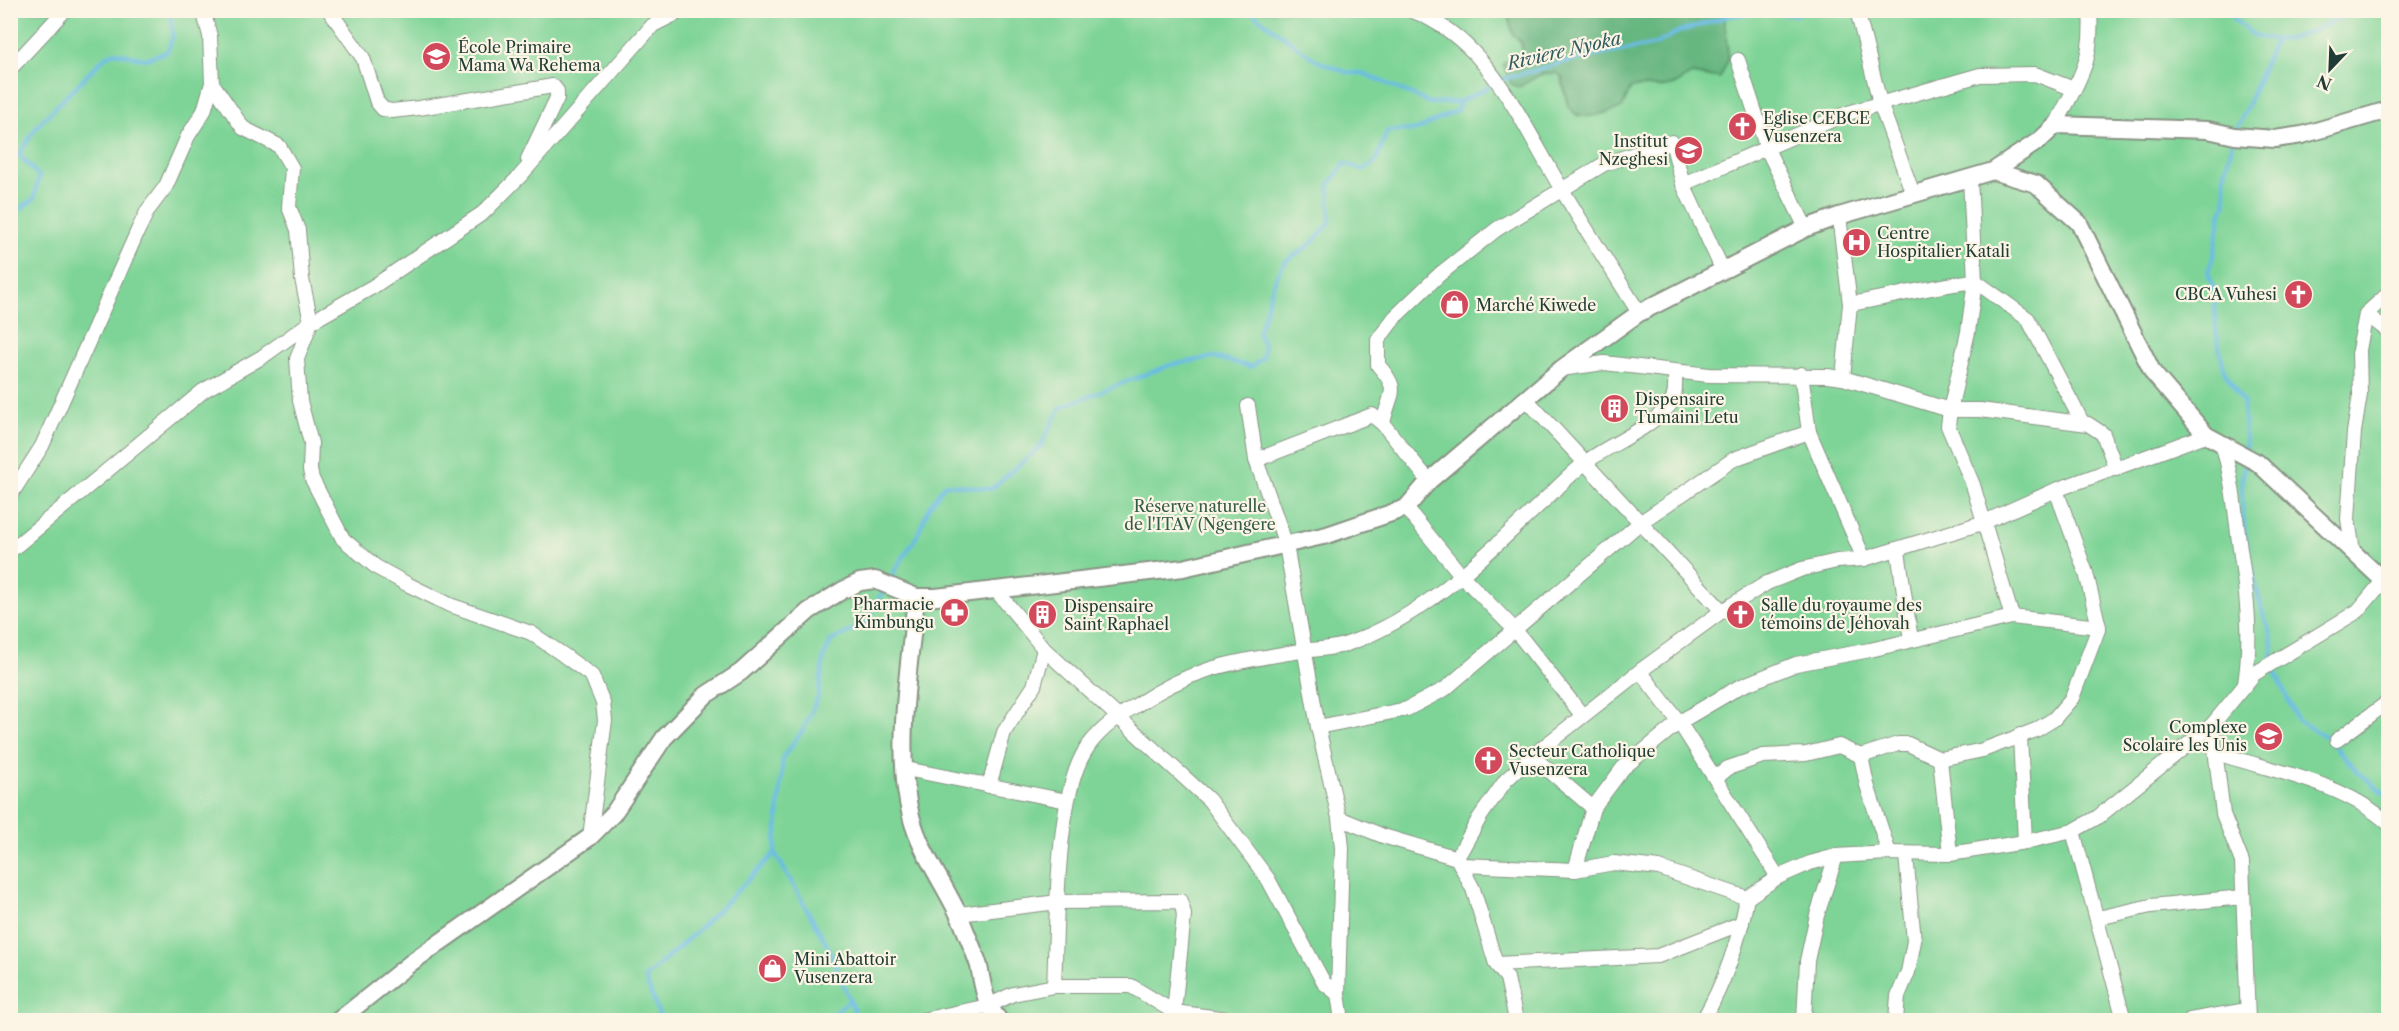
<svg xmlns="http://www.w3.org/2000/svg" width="2399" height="1031" viewBox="0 0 2399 1031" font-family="'Libre Caslon Text',serif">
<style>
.green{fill:#7ed497;stroke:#4e8866;stroke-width:1.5}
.forest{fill:#66b680;stroke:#427a5a;stroke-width:1.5}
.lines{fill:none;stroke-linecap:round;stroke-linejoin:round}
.stream{stroke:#6abce5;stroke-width:4}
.minor-casing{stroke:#899484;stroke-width:16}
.tertiary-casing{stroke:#899484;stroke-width:20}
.minor{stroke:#fff;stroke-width:14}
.tertiary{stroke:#fff;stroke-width:16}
.labels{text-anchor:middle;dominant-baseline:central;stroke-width:4.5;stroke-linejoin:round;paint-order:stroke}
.poi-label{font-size:16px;fill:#1f3d34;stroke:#fcf5e5;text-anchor:start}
.park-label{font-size:16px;fill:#325b48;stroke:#fcf5e5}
.water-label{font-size:18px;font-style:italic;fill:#325d60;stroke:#fcf5e5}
</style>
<rect width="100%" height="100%" fill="#fcf5e5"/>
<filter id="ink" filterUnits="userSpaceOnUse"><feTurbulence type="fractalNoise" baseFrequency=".0167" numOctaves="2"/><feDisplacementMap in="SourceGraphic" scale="12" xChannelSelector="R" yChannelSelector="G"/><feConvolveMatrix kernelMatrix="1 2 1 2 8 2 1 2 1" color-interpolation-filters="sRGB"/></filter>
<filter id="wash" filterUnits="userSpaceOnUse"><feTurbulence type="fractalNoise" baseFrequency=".008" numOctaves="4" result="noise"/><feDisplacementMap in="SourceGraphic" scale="24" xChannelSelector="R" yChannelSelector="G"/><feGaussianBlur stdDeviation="1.35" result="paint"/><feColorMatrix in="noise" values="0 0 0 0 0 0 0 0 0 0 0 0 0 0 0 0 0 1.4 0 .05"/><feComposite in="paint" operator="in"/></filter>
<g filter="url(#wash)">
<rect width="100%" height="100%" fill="#f3ecd3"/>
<path class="green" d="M10 11H1507C1507 27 1522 37 1523 53L1503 64 1531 78 1549 72 1560 74 1568 107 1578 116 1622 108 1630 88 1648 84 1661 88 1674 85 1692 74 1707 77 1728 48 1723 30 1724 11H2388V1020H11Z"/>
<path class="forest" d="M1507 11H1724L1728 60 1720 78 1692 74C1684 77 1678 84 1670 86 1656 89 1648 84 1631 88L1622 108C1603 113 1582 124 1568 107L1563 78 1557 73 1541 74 1519 87 1511 84 1503 64 1523 53 1522 42 1513 35Z"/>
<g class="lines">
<g class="stream">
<path d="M1248 10 1317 61 1349 73H1363L1430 103 1460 102 1494 84"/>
<path d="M2230 10C2234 21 2239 24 2248 31 2280 55 2325 24 2356 10"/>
<path d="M1500 80 1569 61 1656 44 1678 32 1729 16 1763 12 1794 15 1806 10"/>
<path d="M2236 132C2250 103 2260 71 2275 42"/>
<path d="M2233 142 2224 176 2226 205 2221 213 2215 250 2208 272 2214 290 2216 330 2224 371 2243 402 2246 452"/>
<path d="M10 216 34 199 39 176 19 155 37 126 105 57 115 52 145 59 167 52 173 36 170 10"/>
<path d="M2245 462C2236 509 2250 561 2261 606 2266 627 2276 638 2271 660"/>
<path d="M888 581 917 536 929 507 945 484 991 489 1040 447 1061 407 1170 365 1214 357 1251 367 1263 358 1264 345 1258 333C1267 312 1269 287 1282 267 1288 256 1298 255 1307 247 1316 241 1322 230 1330 223L1329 185 1345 163 1363 170 1376 162 1387 131 1417 130 1457 110 1460 102"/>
<path d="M2273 667 2298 721 2325 736 2359 773 2388 796"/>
<path d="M661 1020 645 978 700 928 775 853"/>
<path d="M825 1020 850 1000"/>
<path d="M858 1020 827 945 775 853 783 757 803 730 818 697 824 657 831 641 867 623 883 590"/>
</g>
</g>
</g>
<g filter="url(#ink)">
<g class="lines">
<defs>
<g id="minor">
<path d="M329 10 363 58 377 102 383 109 392 111 419 108 553 86 557 91V98L528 159"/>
<path d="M1410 10C1488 38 1521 122 1561 188 1586 230 1613 271 1639 313"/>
<path d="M1857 10 1880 103 1913 194"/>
<path d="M1738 60 1767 149 1806 228"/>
<path d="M10 69 65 10"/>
<path d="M212 83 243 128 279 146 292 168 289 207 298 230 302 279 311 322 297 359 300 401 311 443 310 470 312 479 343 539 376 567 407 584 450 605 531 633 562 654 592 676 603 703 605 720 590 837"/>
<path d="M2056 125C2078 79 2094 64 2090 10"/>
<path d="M1970 178 1975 281 1968 332 1950 410H1980L2088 424 2103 434 2116 469"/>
<path d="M1683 184 1848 113 1980 75 2035 74 2074 89"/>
<path d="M1839 216 1850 304 1843 378"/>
<path d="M1850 304C1892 297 1932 286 1975 281L2028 319 2082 422"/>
<path d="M2366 314 2388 331"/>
<path d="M1561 369 1604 363 1709 375 1827 376 1843 378 1950 410 1948 426 1973 485 2012 617"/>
<path d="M1801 374 1809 432 1864 559"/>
<path d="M1527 400 1722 611"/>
<path d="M1248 406 1256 460 1286 545 1318 727 1339 818 1342 848 1338 994 1342 1020"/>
<path d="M2222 444C2233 479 2235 513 2240 549 2247 595 2252 638 2245 684"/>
<path d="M1256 460 1372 415 1383 424"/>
<path d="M1429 481 1383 424C1389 392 1402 392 1378 365V340L1395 317 1440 274 1497 229 1604 164 1672 142 1683 184 1723 271"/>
<path d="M10 496 42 446 139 228 148 210 166 186 188 136 204 111 212 83 210 36 203 10"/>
<path d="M1406 508 1462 576 1516 631 1582 715"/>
<path d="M10 551 203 391 262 357 311 322 374 286 483 213 520 176 653 25 683 10"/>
<path d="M1898 551 1911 640"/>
<path d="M2353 552 2348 519 2354 432 2360 395 2359 350 2366 314 2388 294"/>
<path d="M995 589 1044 649 1209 800 1268 879 1324 983 1338 994"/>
<path d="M1640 671 1679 722 1778 877"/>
<path d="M2212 725 2223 814 2242 862 2248 1020"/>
<path d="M1318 727 1407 709 1445 689 1641 522 1734 459 1809 432"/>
<path d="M2020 735 2025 842"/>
<path d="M2337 740 2388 702"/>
<path d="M2217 753C2275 772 2342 782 2388 823"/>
<path d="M1532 756 1593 808"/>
<path d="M1861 756 1867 785 1889 853"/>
<path d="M1940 759 1950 854"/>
<path d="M906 769 1067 801"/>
<path d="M1716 778 1728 768 1763 756 1806 754 1839 746 1861 756 1898 744H1908L1940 759 1983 750 2036 730 2054 719 2072 698 2099 627 2086 573 2056 490"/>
<path d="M989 786 1004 732 1034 686 1044 649"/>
<path d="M1339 818 1383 836 1457 858 1473 889 1496 964 1507 978 1516 1020"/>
<path d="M2073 831 2124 1020"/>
<path d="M1457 858 1480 817 1506 780 1532 756 1640 671 1722 611 1767 583 1802 569 1837 561 1864 559 1982 523 2056 490 2206 435"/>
<path d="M1463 865 1575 870 1614 863 1659 868 1747 898"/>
<path d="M1575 870 1593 808 1623 768 1678 723 1739 687 1796 664 1870 650 2012 617 2099 627"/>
<path d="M959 914 1058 902 1181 901 1184 915 1174 1012 1177 1020"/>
<path d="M2098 918 2151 906 2243 897"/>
<path d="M1496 964 1658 956 1742 923"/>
<path d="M1054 986C1057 927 1055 799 1085 751 1096 733 1117 717 1135 706 1192 668 1228 663 1294 652 1311 649 1331 650 1347 644 1422 618 1483 558 1539 505 1555 491 1569 475 1586 462 1612 443 1644 432 1667 408 1677 397 1675 385 1675 372"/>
<path d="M922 1020 988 1006 1013 994 1054 986H1131L1174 1012 1235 1020"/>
<path d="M1703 1020C1725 982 1739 941 1747 898L1778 877 1810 863 1836 856 1889 853 1950 854 2025 842 2073 831 2098 817 2212 725 2254 674 2358 611 2383 581"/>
<path d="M1804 1020 1807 961 1817 915 1836 856"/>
<path d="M1896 1020 1898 996 1908 972 1914 941 1906 855"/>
<path d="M2190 1020 2247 1010"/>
</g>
<g id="tertiary">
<path d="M1993 171 2036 184 2079 223 2153 373 2206 435 2258 463 2388 585"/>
<path d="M916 597C910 665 894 749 911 816 921 856 949 889 964 927 969 940 975 953 979 966 983 987 985 1004 999 1020"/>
<path d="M339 1020 412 962 590 837 613 814 664 738 706 695 741 672 809 611 843 590 860 582 875 580 916 597H936L1183 568 1327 535 1406 508 1429 481 1561 369 1639 313 1806 228 1839 216 1993 171 2040 140 2056 125 2208 130 2235 136 2275 139 2302 135 2388 110"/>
</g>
</defs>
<use href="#minor" class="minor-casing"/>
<use href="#tertiary" class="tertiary-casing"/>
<use href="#minor" class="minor"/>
<use href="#tertiary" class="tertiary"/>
</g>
</g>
<defs>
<symbol id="school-disc" viewBox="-11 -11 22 22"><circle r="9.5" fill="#d1495b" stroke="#fcf5e5"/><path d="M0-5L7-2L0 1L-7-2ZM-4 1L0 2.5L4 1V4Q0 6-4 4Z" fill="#fff"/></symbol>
<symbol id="church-disc" viewBox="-11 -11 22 22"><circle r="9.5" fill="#d1495b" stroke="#fcf5e5"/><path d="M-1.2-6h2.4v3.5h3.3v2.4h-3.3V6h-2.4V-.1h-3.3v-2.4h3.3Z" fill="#fff"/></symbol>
<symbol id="hospital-disc" viewBox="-11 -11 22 22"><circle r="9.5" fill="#d1495b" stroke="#fcf5e5"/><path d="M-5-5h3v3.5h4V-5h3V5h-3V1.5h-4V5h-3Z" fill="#fff"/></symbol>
<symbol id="shop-disc" viewBox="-11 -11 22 22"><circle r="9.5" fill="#d1495b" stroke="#fcf5e5"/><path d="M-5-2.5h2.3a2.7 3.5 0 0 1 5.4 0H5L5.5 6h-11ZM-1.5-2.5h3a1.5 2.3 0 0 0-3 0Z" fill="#fff"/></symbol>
<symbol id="building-disc" viewBox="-11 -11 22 22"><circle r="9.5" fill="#d1495b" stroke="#fcf5e5"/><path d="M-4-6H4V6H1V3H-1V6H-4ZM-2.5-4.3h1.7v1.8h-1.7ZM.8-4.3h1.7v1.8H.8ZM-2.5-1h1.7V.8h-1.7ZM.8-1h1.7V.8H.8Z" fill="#fff"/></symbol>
<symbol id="pharmacy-disc" viewBox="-11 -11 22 22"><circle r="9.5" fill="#d1495b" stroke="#fcf5e5"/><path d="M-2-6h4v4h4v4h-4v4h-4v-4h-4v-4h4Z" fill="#fff"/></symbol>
</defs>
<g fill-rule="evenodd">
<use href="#school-disc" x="420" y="40" width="33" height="33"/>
<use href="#church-disc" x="1726" y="110" width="33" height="33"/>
<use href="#school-disc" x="1672" y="134" width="33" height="33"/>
<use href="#hospital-disc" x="1840" y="226" width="33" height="33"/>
<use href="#church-disc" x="2282" y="278" width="33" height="33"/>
<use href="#shop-disc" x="1438" y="288" width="33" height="33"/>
<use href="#building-disc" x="1598" y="392" width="33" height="33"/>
<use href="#pharmacy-disc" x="938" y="596" width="33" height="33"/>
<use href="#church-disc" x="1724" y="598" width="33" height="33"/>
<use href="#building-disc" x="1026" y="598" width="33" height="33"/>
<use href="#school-disc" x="2252" y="720" width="33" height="33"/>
<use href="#church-disc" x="1472" y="744" width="33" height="33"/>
<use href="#shop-disc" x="756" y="952" width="33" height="33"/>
</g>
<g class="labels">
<g class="poi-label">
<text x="458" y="47">École Primaire<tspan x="458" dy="18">Mama Wa Rehema</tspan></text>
<text x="1763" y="118">Eglise CEBCE<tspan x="1763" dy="18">Vusenzera</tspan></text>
<text x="1668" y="141" text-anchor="end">Institut<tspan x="1668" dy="18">Nzeghesi</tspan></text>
<text x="1877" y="233">Centre<tspan x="1877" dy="18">Hospitalier Katali</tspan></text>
<text x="2277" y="294" text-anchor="end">CBCA Vuhesi</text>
<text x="1476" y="305">Marché Kiwede</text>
<text x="1635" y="399">Dispensaire<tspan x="1635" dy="18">Tumaini Letu</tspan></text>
<text x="934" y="604" text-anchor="end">Pharmacie<tspan x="934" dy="18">Kimbungu</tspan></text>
<text x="1761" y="605">Salle du royaume des<tspan x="1761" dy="18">témoins de Jéhovah</tspan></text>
<text x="1064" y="606">Dispensaire<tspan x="1064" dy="18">Saint Raphael</tspan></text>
<text x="2247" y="727" text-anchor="end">Complexe<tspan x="2247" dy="18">Scolaire les Unis</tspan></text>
<text x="1509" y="751">Secteur Catholique<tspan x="1509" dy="18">Vusenzera</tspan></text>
<text x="794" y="959">Mini Abattoir<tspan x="794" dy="18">Vusenzera</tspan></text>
</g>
<g class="park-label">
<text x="1200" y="506">Réserve naturelle<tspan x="1200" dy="18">de l'ITAV (Ngengere</tspan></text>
</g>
<g class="water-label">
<text transform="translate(1564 51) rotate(-13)">Riviere Nyoka</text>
</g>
</g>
<rect width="2399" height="1031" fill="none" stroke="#fcf5e5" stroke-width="36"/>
<g transform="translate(2330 69) rotate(203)" stroke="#fcf5e5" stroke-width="4.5" paint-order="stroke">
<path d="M0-4.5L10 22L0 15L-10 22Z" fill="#1f3d34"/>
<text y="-9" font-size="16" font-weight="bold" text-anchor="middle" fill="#1f3d34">N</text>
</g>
</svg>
